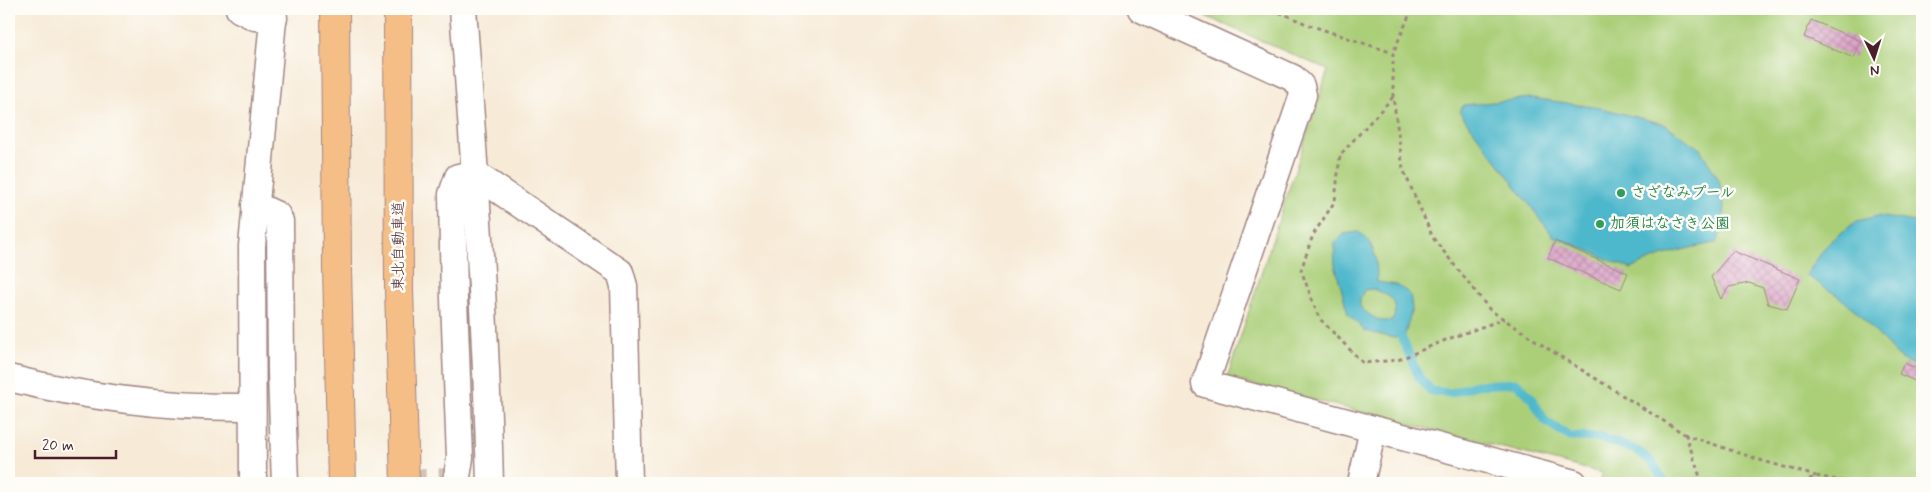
<svg xmlns="http://www.w3.org/2000/svg" width="1931" height="492" viewBox="0 0 1931 492" font-family="Mynerve,'Klee One',sans-serif">
<style>
.green{fill:#abcf79;stroke:#7a7752}
.water{fill:#4eb7cb;stroke:#4c6b7b;fill-rule:evenodd}
.lines{fill:none;stroke-linecap:round;stroke-linejoin:round}
.stream{stroke:#4eb7cb;stroke-width:9}
.building{fill:url(#building-cross-hatch)}
.minor-tunnel{stroke:#d4c2b5;stroke-width:26;stroke-dasharray:26 13;stroke-linecap:butt}
.minor-casing{stroke:#a08582;stroke-width:29}
.highway-casing{stroke:#a08582;stroke-width:30}
.path{stroke:#a08582;stroke-width:3;stroke-dasharray:4 4;stroke-linecap:butt}
.minor{stroke:#fff;stroke-width:26}
.highway{stroke:#f6be87;stroke-width:28}
.leisure-dot{fill:#2e9e5b;stroke:#fdfcf7;stroke-width:2}
.labels{text-anchor:middle;dominant-baseline:central;stroke-width:5;stroke-linejoin:round;paint-order:stroke}
.leisure-label{font-size:15px;font-weight:bold;fill:#27864d;stroke:#fdfcf7;text-anchor:start}
.street-label{font-size:15px;fill:#4a1f2b;stroke:#fdfcf7}
</style>
<defs>
<pattern id="building-cross-hatch" width="8" height="8" patternUnits="userSpaceOnUse" patternTransform="scale(1.25)"><rect width="8" height="8" fill="#daa3c7"/><path d="M0 0l8 8M0 8l8-8" fill="none" stroke="#b384a2"/></pattern>
</defs>
<rect width="100%" height="100%" fill="#fdfcf7"/>
<filter id="ink" filterUnits="userSpaceOnUse"><feTurbulence type="fractalNoise" baseFrequency=".02" numOctaves="2"/><feDisplacementMap in="SourceGraphic" scale="10" xChannelSelector="R" yChannelSelector="G"/><feConvolveMatrix kernelMatrix="1 2 1 2 8 2 1 2 1" color-interpolation-filters="sRGB"/></filter>
<filter id="wash" filterUnits="userSpaceOnUse"><feTurbulence type="fractalNoise" baseFrequency=".0096" numOctaves="4" result="noise"/><feDisplacementMap in="SourceGraphic" scale="20" xChannelSelector="R" yChannelSelector="G"/><feGaussianBlur stdDeviation="1.12" result="paint"/><feColorMatrix in="noise" values="0 0 0 0 0 0 0 0 0 0 0 0 0 0 0 0 0 1.4 0 .05"/><feComposite in="paint" operator="in"/></filter>
<g filter="url(#wash)">
<rect width="100%" height="100%" fill="#f7ebd8"/>
<path class="green" d="M1189 9H1922V483H1600L1602 473 1227 378 1328 70Z"/>
<g class="water">
<path d="M1532 98 1601 108 1664 124 1700 149 1719 180 1724 206 1722 230 1716 243C1686 248 1658 255 1631 269L1553 236 1459 111 1464 105Z"/>
<path d="M1877 216 1922 223V368L1900 359 1855 310 1838 296 1806 275 1829 242 1857 221Z"/>
<path d="M1358 232C1376 241 1377 263 1377 282L1397 285 1410 294 1412 308 1405 335 1394 338 1365 331 1348 314 1335 265 1334 244 1344 234ZM1373 289C1390 296 1400 299 1393 320 1380 324 1369 315 1360 307V300L1364 290Z"/>
</g>
<g class="lines">
<path class="stream" d="M1401 336 1419 377 1431 391 1452 393 1476 385 1517 383 1531 397 1545 421 1570 437 1602 438 1638 451 1652 462 1665 483"/>
</g>
<g id="blocks">
<g class="building">
<path d="M1811 20 1861 41 1854 58 1804 37Z"/>
<path d="M1555 241 1628 273 1621 289 1548 258Z"/>
<path d="M1733 251 1800 279 1787 309 1768 304 1763 288 1749 283 1729 287 1721 299 1711 277Z"/>
<path d="M1904 363 1922 371V384L1899 374Z"/>
</g>
</g>
</g>
<g filter="url(#ink)">
<use href="#blocks" fill-opacity="0" stroke="#a08582" stroke-width="1"/>
<g class="lines">
<path class="minor-tunnel" d="M400 483 456 481"/>
<defs>
<g id="minor">
<path d="M239 9 255 17 274 18"/>
<path d="M463 9C475 167 486 325 490 483"/>
<path d="M1141 9 1293 78 1301 86 1303 95 1205 384 1574 483"/>
<path d="M255 205 277 215 280 221 281 373 285 483"/>
<path d="M9 378C89 398 169 408 252 407"/>
<path d="M253 483 252 246 274 9"/>
<path d="M456 483 460 458 454 299 452 194 458 177 475 174 620 272 624 286 629 483"/>
<path d="M1361 483 1373 429"/>
</g>
<g id="highway">
<path d="M335 9 337 268 342 483"/>
<path d="M398 9 399 290 405 483"/>
</g>
</defs>
<use href="#minor" class="minor-casing"/>
<use href="#highway" class="highway-casing"/>
<g class="path">
<path d="M1272 9 1309 25 1393 53"/>
<path d="M1412 9 1393 53V96L1403 169 1433 238 1490 310 1553 352 1686 435"/>
<path d="M1393 97 1340 155 1335 201 1313 235 1301 270 1319 318 1363 363 1398 360 1448 339 1504 319"/>
<path d="M1702 483 1686 435 1763 461 1816 476"/>
<path d="M1802 483 1816 476 1854 483"/>
</g>
<use href="#minor" class="minor"/>
<use href="#highway" class="highway"/>
</g>
</g>
<g class="leisure-dot">
<circle cx="1621" cy="193" r="5"/>
<circle cx="1600" cy="224" r="5"/>
</g>
<g class="labels">
<g class="leisure-label">
<text x="1631" y="193">さざなみプール</text>
<text x="1610" y="224">加須はなさき公園</text>
</g>
<g class="street-label">
<text transform="translate(399 246) rotate(-90)">東北自動車道</text>
</g>
</g>
<rect width="1931" height="492" fill="none" stroke="#fdfcf7" stroke-width="30"/>
<g transform="translate(1874 58) rotate(176)" stroke="#fdfcf7" stroke-width="4" paint-order="stroke">
<path d="M0-4L9 19L0 12L-9 19Z" fill="#4a1f2b"/>
<text y="-8" font-size="14" font-weight="bold" text-anchor="middle" fill="#4a1f2b">N</text>
</g>
<path d="M35 450v8h81v-8" fill="none" stroke="#4a1f2b" stroke-width="2.5"/>
<text x="42" y="450" font-size="15" fill="#4a1f2b" stroke="#fdfcf7" stroke-width="4" paint-order="stroke">20 m</text>
</svg>
